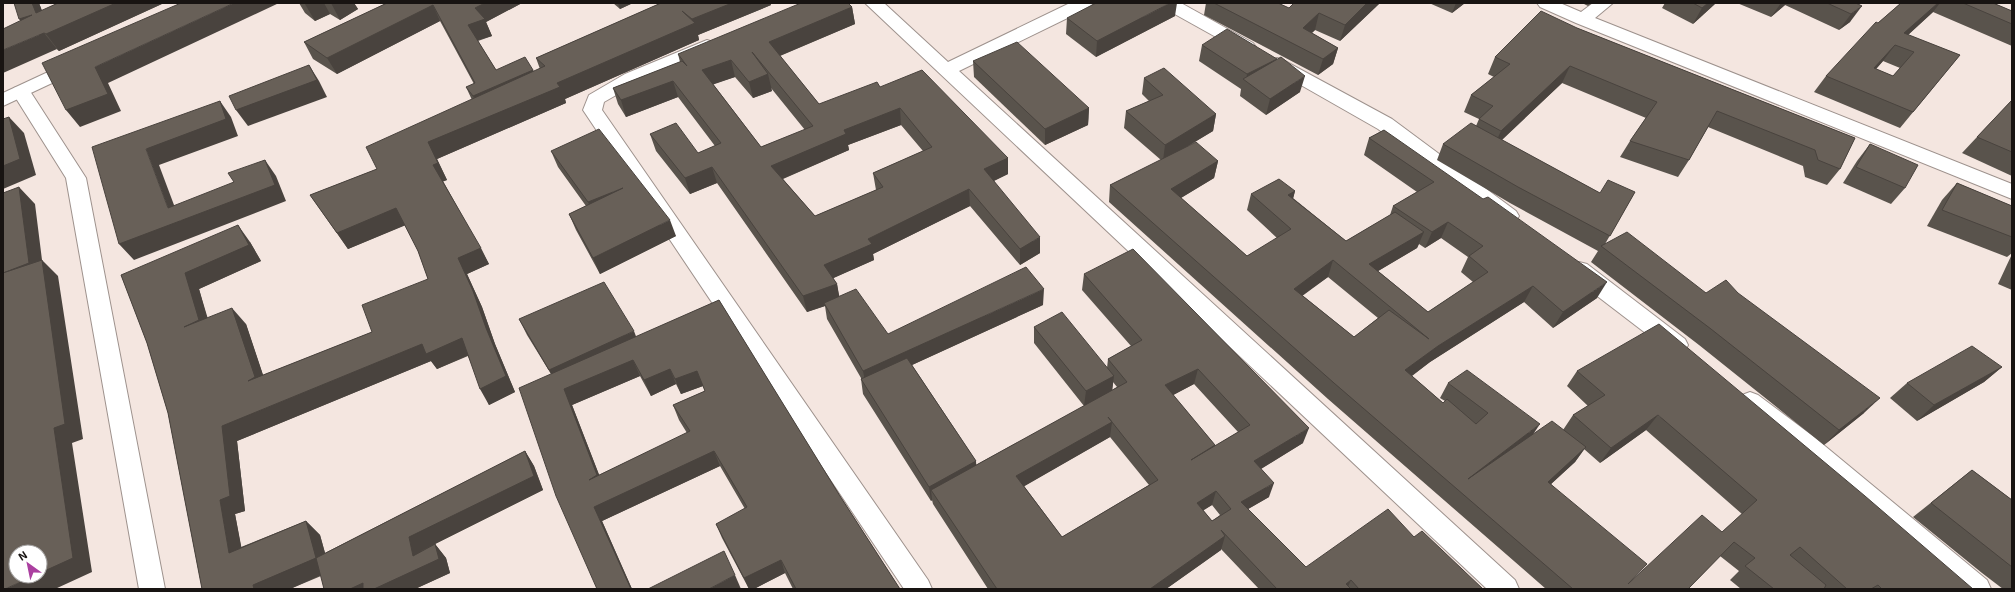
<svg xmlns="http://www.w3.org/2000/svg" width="2015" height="592" viewBox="0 0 2015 592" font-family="'Exo 2',sans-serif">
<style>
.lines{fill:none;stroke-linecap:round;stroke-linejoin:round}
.street-casing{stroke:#9e928d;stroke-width:2}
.secondary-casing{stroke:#9e928d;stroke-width:2}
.street{fill:#fff;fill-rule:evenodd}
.secondary{fill:#fff;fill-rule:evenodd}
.wall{fill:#59534c;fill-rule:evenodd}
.shaded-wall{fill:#49433e;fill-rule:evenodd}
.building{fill:#686058;stroke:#49433e;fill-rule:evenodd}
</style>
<rect width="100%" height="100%" fill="#f4e6e0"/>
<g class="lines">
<defs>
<g id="street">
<path d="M865 3H884L948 62 1070 3H1093L1090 7 959 71 1515 580 1519 589H1487Z"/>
<path d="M1159 3H1181L1253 43 1256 47 1253 51 1247 53 1241 51 1162 7Z"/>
<path d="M1537 3H1560L1581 12 1593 3H1613L1595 18 2012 184V199L1576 23 1540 7Z"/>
<path d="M707 40 713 42 716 46 713 50 639 82 604 102 602 110 928 580 932 589H904L583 110 589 95 625 74Z"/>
<path d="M1277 58 1283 60 1392 119 1516 211 1519 216 1516 221 1509 223 1502 221 1378 129 1271 68 1268 64 1271 60Z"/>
<path d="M21 86 28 88 86 178 165 589H139L66 178 12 92 14 88Z"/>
<path d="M1579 262 1587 264 1685 339 1688 345 1685 351 1677 354 1669 351 1571 276 1568 270 1571 264Z"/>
<path d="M1750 392 1758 395 1814 437 1987 580 1991 589H1958L1796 451 1742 409 1738 402 1742 395Z"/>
</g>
<path id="secondary" d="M76 59 82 61 85 65 82 69 3 106V93Z"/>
</defs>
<use href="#street" class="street-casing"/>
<use href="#secondary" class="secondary-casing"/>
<use href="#street" class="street"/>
<use href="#secondary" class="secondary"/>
</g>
<g class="wall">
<path d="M14 3H39L42 11 58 3H164L59 51 21 20Z"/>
<path d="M299 3H354L358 9 340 20 330 14 315 21 305 13Z"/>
<path d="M387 3H522L486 22 492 36 478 41 496 70H533L534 72 540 69 536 58 661 3H770L771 5 698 35 699 40 565 99 566 103 437 159 447 180 443 181 489 264 467 274 482 307 495 344 515 392 489 405 468 356 437 369 431 361 237 441 245 511 235 514 241 547 306 521 320 535 325 553 525 451 534 466 543 490 435 544 446 558 450 573 415 589H324L321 576 290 589H202L168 413 147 343 121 275 250 242 261 261 199 289 207 318 246 324 263 375 372 332 428 279 418 251 405 225 348 249 310 195 377 169 472 100 466 87 474 84 440 21 337 74 313 59 304 42Z"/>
<path d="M613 3H633L620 9Z"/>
<path d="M1206 3H1278L1289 8 1294 3H1380L1340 41 1315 30 1312 33 1338 48 1333 64 1318 75 1204 15Z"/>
<path d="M1429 3H1465L1452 13Z"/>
<path d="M1582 3H1592L1588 6Z"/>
<path d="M1665 3H1716L1693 24 1662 8Z"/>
<path d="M1737 3H1856L1850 22 1839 30 1785 5 1771 17Z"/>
<path d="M1901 3H1993L2012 11V46L1933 12 1908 35 1960 55 1900 128 1814 92 1826 76 1878 23ZM1883 61 1900 68 1893 76 1876 69Z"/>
<path d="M852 7 855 24 780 56 819 104 880 87 1008 158V174L994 181 1040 253 1020 265 970 206 873 254 874 260 833 278 837 284 839 297 888 334 1043 305 912 365 976 461V465L1084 406 1034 343V327L1107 368 1108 359 1131 346 1082 290 1084 274 1303 443 1261 469 1269 497 1248 509 1306 567 1414 537 1483 589H1259L1221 549V550L1166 589H988L933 504 932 500 931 501 863 394 861 379V378L827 319 825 306 807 312 717 183 690 194 656 151 650 134 698 153 715 146 678 97 626 117 618 104 613 88 680 62 678 54ZM735 77 753 98 772 91 771 88 805 130 761 147 713 84ZM901 125 923 151 873 173 876 190 815 216 783 179 849 150 848 145ZM1113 382 1117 387 1112 390ZM1194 384 1238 432 1215 446V445L1173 395ZM1110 437 1149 485 1062 537 1024 486ZM1212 505 1220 515 1212 521 1203 510Z"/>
<path d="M1175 16 1096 57 1066 34 1067 18Z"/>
<path d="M1577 28 1855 138 1840 169 1827 185 1805 177 1803 166 1708 127 1689 160 1678 177 1620 157 1630 141 1646 118 1562 83 1502 140 1600 193 1635 192 1605 244 1706 293 1864 413 1824 445 1699 345 1591 262 1598 251 1510 203 1437 160 1443 144 1476 126 1479 119 1464 112 1471 95 1494 77 1488 74 1495 57Z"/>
<path d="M1202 45 1276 60 1300 92 1266 115 1240 96 1241 89 1199 61Z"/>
<path d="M973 61 1089 108 1088 125 1045 145 974 77Z"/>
<path d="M1144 78 1216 114 1213 131 1188 146 1218 161 1214 178 1181 198 1247 256 1277 238 1247 210 1251 194 1295 191 1293 198 1346 241 1390 215 1393 206 1417 192 1364 155 1369 138 1384 130 1597 298 1553 328 1524 302 1430 362 1412 376 1443 403 1445 401 1440 398 1448 383 1532 435 1563 430 1573 415 1588 406 1567 386 1577 371 1973 589H1741L1730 580 1739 571 1720 556 1688 589H1546L1328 399 1109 202 1110 185 1161 160 1124 128 1126 111 1149 101 1142 94ZM1441 238 1468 257 1461 272 1473 282 1428 312 1378 271 1417 248 1419 244 1425 248ZM1328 277 1378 318 1354 337 1302 295ZM1646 430 1742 514 1722 532 1631 581 1551 484 1575 462 1584 449 1600 463Z"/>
<path d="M2012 100V176L1962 153 1977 137Z"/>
<path d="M1870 144 1905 188 1891 204 1843 183 1857 161Z"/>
<path d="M551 151 676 236 600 274 576 230 569 214 586 206 558 167Z"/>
<path d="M1957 183 2012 206V253L2007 257 1927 226 1942 200Z"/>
<path d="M2012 254V290L1998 284Z"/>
<path d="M719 300 840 496 900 589H793L785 573 754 589H749L722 538 716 524 745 509 720 466 602 521 632 589H597L551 374 527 335 519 319 636 337ZM640 376 651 396 676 384 681 394 703 386 705 391 673 405 679 420 687 433 599 475 572 405Z"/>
<path d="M2002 367 1984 382 1917 421 1890 398 1907 383Z"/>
<path d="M1972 470 2012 500V589H2003L1982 573 1913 517Z"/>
</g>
<g class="shaded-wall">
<path d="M32 3H39L49 29 36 13Z"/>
<path d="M116 3H164L59 51 46 34Z"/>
<path d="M234 3H279L108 83 121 111 80 127 66 110 95 67Z"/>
<path d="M309 3H324L330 14 315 21 305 4Z"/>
<path d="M331 3H354L358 9 340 20Z"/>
<path d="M485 3H522L486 22 492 36 475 41 468 25 475 8Z"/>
<path d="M618 3H633L620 9Z"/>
<path d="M732 3H770L771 5 698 35 699 40 565 99 566 103 437 159 447 180 442 182 433 165 428 142 557 83 693 24 692 19Z"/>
<path d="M1170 3H1177L1175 16 1096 57 1097 41Z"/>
<path d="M1367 3H1380L1340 41 1345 25Z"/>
<path d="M1456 3H1465L1452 13Z"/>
<path d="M1708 3H1716L1693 24 1702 8Z"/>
<path d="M1781 3H1787L1785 5 1771 17Z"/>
<path d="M1938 3H1940L1933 12 1897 45 1904 33Z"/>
<path d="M433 5 440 21 337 74 327 58Z"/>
<path d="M1862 6 1850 22 1839 30 1851 14Z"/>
<path d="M852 7 855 24 772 59 769 42Z"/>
<path d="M1319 13 1315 30 1299 44 1303 28Z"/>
<path d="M32 15 33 35 19 19Z"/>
<path d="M44 33 57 49 3 73V50Z"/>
<path d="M1895 45 1883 61 1862 85 1874 68Z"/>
<path d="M1338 48 1333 64 1318 75 1323 59Z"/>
<path d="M1277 59 1273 75 1246 81 1247 74Z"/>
<path d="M731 60 735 77 706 87 702 70Z"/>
<path d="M309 65 319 81 327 97 248 126 236 110Z"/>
<path d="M1570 66 1562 83 1493 148 1501 131Z"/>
<path d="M533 70 540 86 481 112 473 96Z"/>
<path d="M768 74 772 91 753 98 749 82Z"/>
<path d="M1305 76 1300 92 1266 115 1270 99Z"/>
<path d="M673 81 678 97 626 117 621 100Z"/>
<path d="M220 101 231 117 238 136 159 165 180 221 265 160 276 176 286 201 134 260 119 244 168 208 146 149Z"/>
<path d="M900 108 901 125 848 145 849 150 775 182 771 166 844 130Z"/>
<path d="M1089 108 1088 125 1045 145V129Z"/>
<path d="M1216 114 1213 131 1163 161 1165 145Z"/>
<path d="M9 117 24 133 36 175 3 189V166Z"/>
<path d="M1008 158V174L985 185 984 169Z"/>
<path d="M1218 161 1214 178 1169 205 1171 189Z"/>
<path d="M712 167 717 183 690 194 685 178Z"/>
<path d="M19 187 35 204 42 260 58 276 83 439 72 443 92 572 55 589H5L34 576H40L3 273Z"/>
<path d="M623 188 595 218 588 202Z"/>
<path d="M969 189 970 206 873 254 874 260 827 281 824 265 868 239Z"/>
<path d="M1295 191 1291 207 1288 195Z"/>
<path d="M396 208 406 225 348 249 337 233Z"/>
<path d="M670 220 676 236 600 274 593 258Z"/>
<path d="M1448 222 1441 238 1425 248 1432 232Z"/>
<path d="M238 225 250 242 261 261 199 289 213 336 199 343 185 273Z"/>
<path d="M1424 232 1417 248 1363 280 1369 264Z"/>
<path d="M1040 237V253L1020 265V249Z"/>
<path d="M481 248 489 264 467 274 482 307 495 344 515 392 489 405 480 389 486 328 458 258Z"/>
<path d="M1333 260 1328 277 1290 305 1294 289Z"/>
<path d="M1607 282 1597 298 1553 328 1563 312Z"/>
<path d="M837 284 840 300 824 303 825 306 807 312 803 296Z"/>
<path d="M1533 286 1524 302 1430 362 1398 386 1405 370 1438 346Z"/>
<path d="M1044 289 1043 305 866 386 863 371Z"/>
<path d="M232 308 246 324 269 393 248 381Z"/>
<path d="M634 331 640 347 557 385 549 370Z"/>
<path d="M462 338 471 354 437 369 431 361 237 441 245 511 235 514 245 566 229 553 220 500 222 426 422 344Z"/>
<path d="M633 360 640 376 572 405 605 490 597 494 564 389Z"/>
<path d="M2002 367 1984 382 1917 421 1934 405Z"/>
<path d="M670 369 676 384 651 396 644 380Z"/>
<path d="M1198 369 1194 384 1162 401 1165 385Z"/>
<path d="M697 371 703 386 681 394 675 379Z"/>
<path d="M1114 376 1112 392 1084 406 1086 391Z"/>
<path d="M1880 398 1864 413 1824 445 1839 430Z"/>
<path d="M1658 415 1646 430 1600 463 1611 448Z"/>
<path d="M1112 422 1110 437 1016 491V476Z"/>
<path d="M1540 424 1530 439 1468 479Z"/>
<path d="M1309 428 1303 443 1249 476 1254 461Z"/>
<path d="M1586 447 1575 462 1538 496 1548 482Z"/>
<path d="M525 451 534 466 543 490 435 544 446 558 450 573 415 589H374L413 556 409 537ZM435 544 424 566 421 551Z"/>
<path d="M714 451 720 466 602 521 632 589H631L594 507Z"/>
<path d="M976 461 977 476 931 490 932 500 931 501 929 487Z"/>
<path d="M1274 483 1269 497 1236 516 1241 502Z"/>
<path d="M1216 491 1212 505 1193 517 1197 503Z"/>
<path d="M306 521 320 535 330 571 290 589H254L253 585Z"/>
<path d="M1225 536 1221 550 1166 589H1150Z"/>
<path d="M781 560 785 573 754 589H749L744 578Z"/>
<path d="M735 575 741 589H709Z"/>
<path d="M1351 580 1347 589 1346 584Z"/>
<path d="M363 583 369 589H350Z"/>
</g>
<g class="building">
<path d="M14 3H32L36 13 58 3H116L46 34 44 33 3 50V29L32 15 19 19Z"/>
<path d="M181 3H234L95 67 108 94 66 110 42 63Z"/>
<path d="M387 3H485L475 8 485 19 468 25 496 70 525 57 533 70 473 96 466 87 475 83 433 5 327 58 304 42Z"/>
<path d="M661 3H732L692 19 682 11 695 23 557 83 560 87 428 142 438 163 433 165 481 248 458 258 473 291 486 328 506 376 480 389 462 338 426 354 422 344 222 426 230 496 220 500 229 553 306 521 316 558 525 451 534 476 409 537 413 556 435 544 439 559 374 589H363V583L350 589H324L316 558 253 585 254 589H202L168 413 147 343 121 275 238 225 249 245 185 273 199 320 184 327 232 308 255 377 248 381 372 332 362 305 428 279 418 251 396 208 337 233 310 195 377 169 366 147 545 66 536 58Z"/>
<path d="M801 3H848L852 7 769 42 819 104 877 82 880 87 922 70 1008 158 984 169 1040 237 1020 249 969 189 868 239 872 244 824 265 837 284 803 296 712 167 685 178 650 134 676 123 698 153 721 143 673 81 621 100 613 88 682 61 687 66 678 54ZM752 52 813 126 761 147 702 70 731 60 749 82 768 74ZM900 108 932 147 873 173 883 187 815 216 771 166 846 134 844 130Z"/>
<path d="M1096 3H1170L1097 41 1067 18Z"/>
<path d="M1214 3H1278L1289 8 1294 3H1367L1345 25 1319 13 1303 28 1338 48 1323 59Z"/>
<path d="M1693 3H1708L1702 8Z"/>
<path d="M1827 3H1856L1862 6 1851 14Z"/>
<path d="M1901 3H1938L1904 33 1960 55 1913 112 1826 76 1876 22 1878 23ZM1895 45 1914 52 1893 76 1874 68Z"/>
<path d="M1963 3H1993L2012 11V24Z"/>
<path d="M1541 11 1577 28 1855 138 1840 169 1818 160 1815 150 1717 111 1689 160 1630 141 1657 102 1570 66 1501 131 1479 119 1493 106 1471 95 1510 64 1495 57Z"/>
<path d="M1227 29 1277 59 1247 74 1202 45Z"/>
<path d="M1017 42 1089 108 1045 129 973 61Z"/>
<path d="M1281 57 1305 76 1270 99 1243 79Z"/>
<path d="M309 65 317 80 236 110 229 96Z"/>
<path d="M1164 68 1216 114 1165 145 1126 111 1163 95 1144 78Z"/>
<path d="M2012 100V152L1977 137Z"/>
<path d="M220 101 226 119 146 149 168 208 234 182 228 173 265 160 275 185 119 244 92 147Z"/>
<path d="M9 117 20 159 3 166V119Z"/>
<path d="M1471 123 1600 193 1608 180 1635 192 1610 236 1518 187 1443 144Z"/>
<path d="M599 129 670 220 593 258 569 214 623 188 588 202 551 151Z"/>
<path d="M1384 130 1483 199 1488 197 1607 282 1563 312 1533 286 1438 346 1405 370 1443 403 1447 399 1476 424 1488 413 1448 383 1467 370 1540 424 1468 479 1552 421 1586 447 1548 482 1647 564 1628 584 1702 515 1722 532 1757 500 1658 415 1611 448 1573 415 1605 395 1577 371 1659 324 1865 496 1973 589H1882L1878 585 1871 589H1847L1800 547 1790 555 1826 585 1824 589H1774L1745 566 1755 558 1734 542 1688 589H1573L1334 383 1110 185 1196 142 1218 161 1171 189 1247 256 1291 229 1251 194 1279 179 1295 191 1288 195 1346 241 1395 212 1424 232 1369 264 1428 312 1488 272 1469 256 1483 246 1448 222 1432 232 1393 206 1434 182 1369 138ZM1333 260 1429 339 1389 310 1354 337 1294 289Z"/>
<path d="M1870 144 1918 165 1905 188 1856 167Z"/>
<path d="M1957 183 2012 206V237L1942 210Z"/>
<path d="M19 187 29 263 3 273V193Z"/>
<path d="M1627 232 1706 293 1726 280 1738 293 1880 398 1839 430 1711 329 1601 246Z"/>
<path d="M1133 249 1309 428 1254 461 1274 483 1241 502 1306 567 1388 509 1414 537 1422 531 1483 589H1359L1351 580 1346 584 1351 589H1277L1221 530 1225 536 1150 589H997L931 490 1127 382 1108 359 1142 340 1084 274ZM1198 369 1250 425 1191 460 1215 445 1165 385ZM1108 417 1158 480 1062 537 1016 476 1112 422ZM1216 491 1231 509 1212 521 1197 503Z"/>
<path d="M42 260 65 424 54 428 73 558 40 573V552H16V576H34L5 589H3V273Z"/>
<path d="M1026 267 1044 289 863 371 824 303 856 289 888 334Z"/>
<path d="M604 282 634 331 549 370 519 319Z"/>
<path d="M719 300 840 496 900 589H796L781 560 744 578 716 524 747 507 714 451 594 507 631 589H597L556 496 519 388ZM633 360 644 380 670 369 675 379 697 371 705 391 673 405 690 431 589 480 597 475 564 389Z"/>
<path d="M1062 312 1114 376 1086 391 1034 327Z"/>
<path d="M1972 346 2002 367 1934 405 1907 383Z"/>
<path d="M907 358 976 461 929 487 861 379Z"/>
<path d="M1972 470 2012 500V567L1931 503Z"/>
<path d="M724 551 735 575 709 589H648Z"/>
</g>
<rect width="2015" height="592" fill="none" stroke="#181412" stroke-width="8"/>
<g transform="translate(28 564) rotate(327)"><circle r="19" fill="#ffffff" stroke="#a3a1a0"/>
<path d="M0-3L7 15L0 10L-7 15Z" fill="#ab40a0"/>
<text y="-6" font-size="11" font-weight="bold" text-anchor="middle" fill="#181412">N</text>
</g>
</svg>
